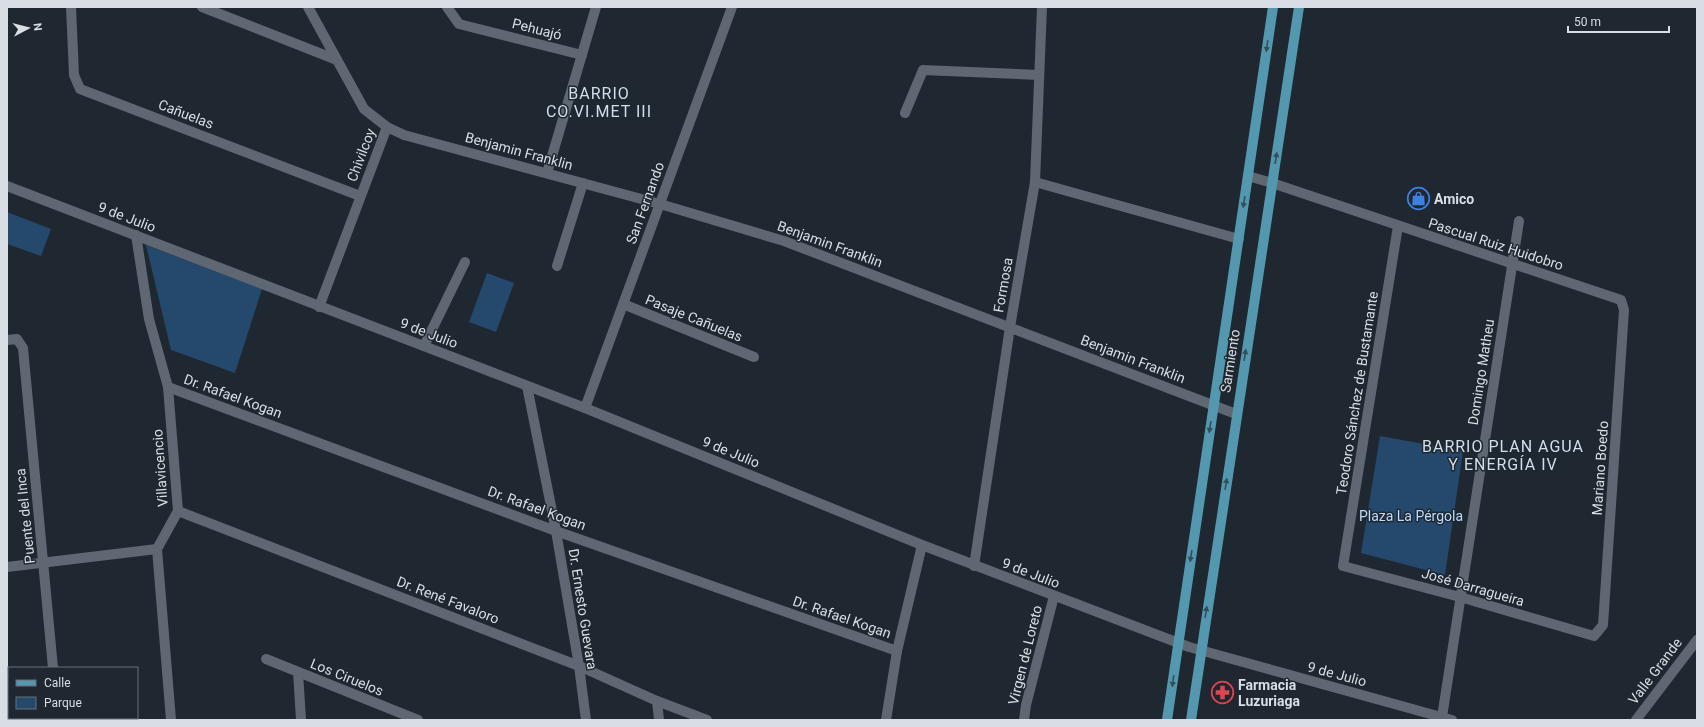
<svg xmlns="http://www.w3.org/2000/svg" width="1704" height="727" viewBox="0 0 1704 727" font-family="Roboto,sans-serif">
<style>
.green{fill:#25496d}
.lines{fill:none;stroke-linecap:round;stroke-linejoin:round}
.minor{stroke:#5e6772;stroke-width:10}
.major{stroke:#5498af;stroke-width:10}
.oneway{fill:#324f5c}
.labels{text-anchor:middle;dominant-baseline:central;stroke-width:3;stroke-linejoin:round;paint-order:stroke}
.street-label{font-size:14px;fill:#d9dee4;stroke:#1f2730}
.poi-label{font-size:14px;font-weight:bold;fill:#d9dee4;stroke:#1f2730;text-anchor:start}
.park-label{font-size:14px;fill:#bcdcfe;stroke:#1f2730}
.quarter-label{font-size:16px;letter-spacing:1px;fill:#d3dee9;stroke:#1f2730}
</style>
<rect width="100%" height="100%" fill="#1f2730"/>
<g class="green">
<path d="M7 212 51 229 41 256 7 244Z"/>
<path d="M146 245 262 289 235 373 171 350Z"/>
<path d="M487 273 514 283 496 332 469 322Z"/>
<path d="M1380 436 1463 451 1445 575 1361 553Z"/>
</g>
<g class="lines">
<g class="minor">
<path d="M71 7 74 75 80 89 360 196"/>
<path d="M202 7 337 60"/>
<path d="M308 7 364 109 387 127 319 307"/>
<path d="M447 7 459 24 582 55"/>
<path d="M905 113 923 70 1039 75"/>
<path d="M387 127 404 135 660 204 784 241 1236 414"/>
<path d="M547 173 596 7"/>
<path d="M1248 176 1272 183 1621 300 1624 310 1603 625 1594 636 1460 597 1343 566 1398 226"/>
<path d="M1035 182 1239 239"/>
<path d="M7 186 585 408 922 545 1189 647 1452 720"/>
<path d="M136 235 149 319 168 387 178 511 157 549 171 720"/>
<path d="M557 266 583 183"/>
<path d="M623 304 754 357"/>
<path d="M7 340 17 339 23 348 53 668"/>
<path d="M424 346 465 262"/>
<path d="M527 386 556 531 579 666 586 720"/>
<path d="M168 387 556 531 897 651"/>
<path d="M585 408 732 7"/>
<path d="M178 511 579 666 657 701 707 720"/>
<path d="M974 566 1010 327 1035 182 1042 7"/>
<path d="M7 567 157 549"/>
<path d="M266 659 418 720"/>
<path d="M298 672 301 720"/>
<path d="M657 701 659 720"/>
<path d="M1442 717 1519 221"/>
<path d="M57 718 58 720"/>
<path d="M886 720 897 651 922 545"/>
<path d="M1024 720 1026 705 1054 596"/>
<path d="M1636 720 1697 640"/>
</g>
<g class="major">
<path d="M1167 720 1273 7"/>
<path d="M1191 720 1299 7"/>
</g>
</g>
<defs><path id="oneway-solid" d="M-6-.8H1V-3.2L6.5 0L1 3.2V.8H-6Z"/></defs>
<g class="oneway">
<use href="#oneway-solid" transform="translate(1267 46) rotate(98)"/>
<use href="#oneway-solid" transform="translate(1276 158) rotate(-81)"/>
<use href="#oneway-solid" transform="translate(1244 202) rotate(99)"/>
<use href="#oneway-solid" transform="translate(1245 355) rotate(-81)"/>
<use href="#oneway-solid" transform="translate(1210 427) rotate(99)"/>
<use href="#oneway-solid" transform="translate(1226 484) rotate(-81)"/>
<use href="#oneway-solid" transform="translate(1191 556) rotate(99)"/>
<use href="#oneway-solid" transform="translate(1206 612) rotate(-81)"/>
<use href="#oneway-solid" transform="translate(1173 681) rotate(98)"/>
</g>
<defs>
<symbol id="shop-ring" viewBox="-11 -11 22 22"><circle r="9.5" fill="#1f2730" stroke="#3f7fe0" stroke-width="1.5"/><path d="M-5-2.5h2.3a2.7 3.5 0 0 1 5.4 0H5L5.5 6h-11ZM-1.5-2.5h3a1.5 2.3 0 0 0-3 0Z" fill="#3f7fe0"/></symbol>
<symbol id="pharmacy-ring" viewBox="-11 -11 22 22"><circle r="9.5" fill="#1f2730" stroke="#e0444e" stroke-width="1.5"/><path d="M-2-6h4v4h4v4h-4v4h-4v-4h-4v-4h4Z" fill="#e0444e"/></symbol>
</defs>
<g fill-rule="evenodd">
<use href="#shop-ring" x="1406" y="186" width="25" height="25"/>
<use href="#pharmacy-ring" x="1210" y="680" width="25" height="25"/>
</g>
<g class="labels">
<g class="street-label">
<text transform="translate(537 29) rotate(14)">Pehuajó</text>
<text transform="translate(186 114) rotate(21)">Cañuelas</text>
<text transform="translate(519 151) rotate(15)">Benjamin Franklin</text>
<text transform="translate(361 155) rotate(-69)">Chivilcoy</text>
<text transform="translate(645 203) rotate(-70)">San Fernando</text>
<text transform="translate(127 217) rotate(21)">9 de Julio</text>
<text transform="translate(830 244) rotate(20)">Benjamin Franklin</text>
<text transform="translate(1496 244) rotate(18)">Pascual Ruiz Huidobro</text>
<text transform="translate(1003 285) rotate(-80)">Formosa</text>
<text transform="translate(694 318) rotate(22)">Pasaje Cañuelas</text>
<text transform="translate(429 333) rotate(21)">9 de Julio</text>
<text transform="translate(1133 359) rotate(21)">Benjamin Franklin</text>
<text transform="translate(1230 361) rotate(-81)">Sarmiento</text>
<text transform="translate(1481 372) rotate(-81)">Domingo Matheu</text>
<text transform="translate(1357 393) rotate(-81)">Teodoro Sánchez de Bustamante</text>
<text transform="translate(233 396) rotate(20)">Dr. Rafael Kogan</text>
<text transform="translate(731 452) rotate(22)">9 de Julio</text>
<text transform="translate(160 468) rotate(-94)">Villavicencio</text>
<text transform="translate(1600 468) rotate(-86)">Mariano Boedo</text>
<text transform="translate(537 508) rotate(20)">Dr. Rafael Kogan</text>
<text transform="translate(25 516) rotate(-96)">Puente del Inca</text>
<text transform="translate(1031 573) rotate(21)">9 de Julio</text>
<text transform="translate(1473 587) rotate(16)">José Darragueira</text>
<text transform="translate(448 600) rotate(21)">Dr. René Favaloro</text>
<text transform="translate(583 609) rotate(81)">Dr. Ernesto Guevara</text>
<text transform="translate(842 617) rotate(19)">Dr. Rafael Kogan</text>
<text transform="translate(1025 655) rotate(-76)">Virgen de Loreto</text>
<text transform="translate(1655 671) rotate(-53)">Valle Grande</text>
<text transform="translate(1337 674) rotate(15)">9 de Julio</text>
<text transform="translate(347 677) rotate(22)">Los Ciruelos</text>
</g>
<g class="poi-label">
<text x="1434" y="199">Amico</text>
<text x="1238" y="685">Farmacia<tspan x="1238" dy="16">Luzuriaga</tspan></text>
</g>
<g class="park-label">
<text x="1411" y="516">Plaza La Pérgola</text>
</g>
<g class="quarter-label">
<text x="599" y="93">BARRIO<tspan x="599" dy="18">CO.VI.MET III</tspan></text>
<text x="1503" y="446">BARRIO PLAN AGUA<tspan x="1503" dy="18">Y ENERGÍA IV</tspan></text>
</g>
</g>
<rect width="1704" height="727" fill="none" stroke="#d9dee4" stroke-width="16"/>
<rect x="8" y="667" width="130" height="52" fill="#1f2730" stroke="#697078"/>
<rect x="16" y="680" width="20" height="6" fill="#5498af" stroke="#697078"/>
<text x="44" y="687" font-size="12" fill="#d9dee4">Calle</text>
<rect x="16" y="697" width="20" height="12" fill="#25496d" stroke="#697078"/>
<text x="44" y="707" font-size="12" fill="#d9dee4">Parque</text>
<g transform="translate(28 28) rotate(83)" stroke="#1f2730" stroke-width="3" paint-order="stroke">
<path d="M0-3L7 15L0 10L-7 15Z" fill="#d9dee4"/>
<text y="-6" font-size="11" font-weight="bold" text-anchor="middle" fill="#d9dee4">N</text>
</g>
<path d="M1568 26v6h101v-6" fill="none" stroke="#d9dee4" stroke-width="2"/>
<text x="1574" y="26" font-size="12" fill="#d9dee4" stroke="#1f2730" stroke-width="3" paint-order="stroke">50 m</text>
</svg>
